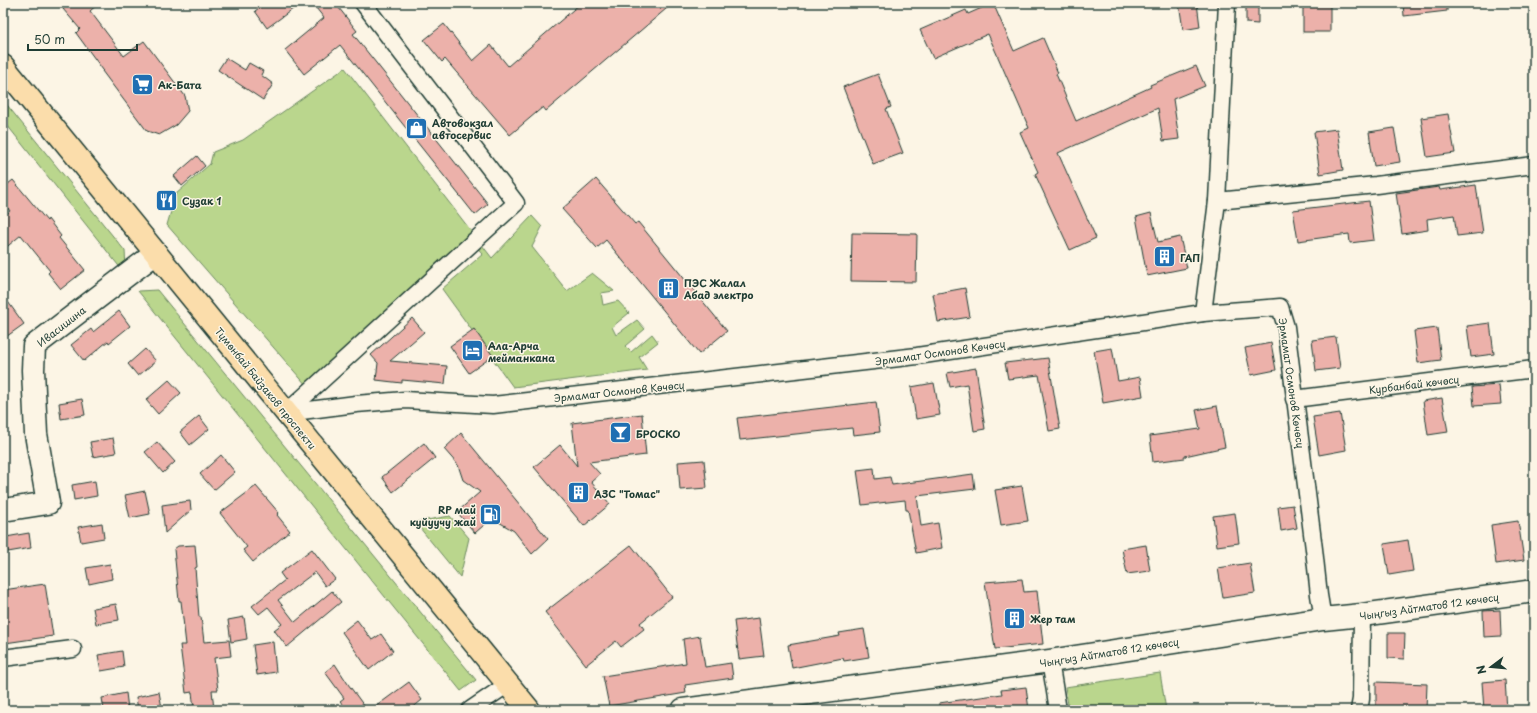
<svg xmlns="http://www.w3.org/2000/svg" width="1537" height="713" viewBox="0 0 1537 713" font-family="'Playpen Sans',sans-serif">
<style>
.green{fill:#bad68d;stroke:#6c8a60}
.building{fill:#ecb1aa;stroke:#1f3d34}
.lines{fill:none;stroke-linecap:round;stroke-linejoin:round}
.street-casing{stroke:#1f3d34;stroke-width:19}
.secondary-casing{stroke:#1f3d34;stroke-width:25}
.highway-casing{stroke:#1f3d34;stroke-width:25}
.street{stroke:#fcf5e5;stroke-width:16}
.secondary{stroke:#fcf5e5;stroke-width:22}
.highway{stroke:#fbddab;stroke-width:22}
.labels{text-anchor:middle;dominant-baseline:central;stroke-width:3;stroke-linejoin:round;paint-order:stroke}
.poi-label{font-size:10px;font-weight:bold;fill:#1f3d34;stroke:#fcf5e5;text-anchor:start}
.street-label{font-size:10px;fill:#1f3d34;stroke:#fcf5e5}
</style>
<rect width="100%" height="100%" fill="#fcf5e5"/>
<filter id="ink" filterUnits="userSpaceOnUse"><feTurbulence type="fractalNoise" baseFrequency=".025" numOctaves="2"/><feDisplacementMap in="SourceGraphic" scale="8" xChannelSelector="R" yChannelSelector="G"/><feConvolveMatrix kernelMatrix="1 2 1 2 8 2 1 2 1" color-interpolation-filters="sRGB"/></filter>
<g filter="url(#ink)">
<g class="green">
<path d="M345 68 492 258 532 216 542 227 532 247 567 291 592 273 614 291 601 293 603 305 618 301 629 313 612 327 616 335 637 320 645 329 625 346 631 352 652 334 658 342 639 357 647 370 513 387 442 289 483 254 467 237 307 386 167 225 176 194 210 164 213 152 243 140Z"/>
<path d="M3 100 125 251 126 267 122 270 3 120Z"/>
<path d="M157 290 476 680 461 691 138 291Z"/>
<path d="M450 516 469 538 460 577 415 522Z"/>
<path d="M1160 673 1166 710H1069L1065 687Z"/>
</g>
<g class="building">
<path d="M70 3H99L90 11 124 56 144 41 185 96 188 111 176 125 159 135 147 131 102 71 103 70 76 33 80 29 63 9Z"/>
<path d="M266 3H301L267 28 255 11Z"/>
<path d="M312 3H335L357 31 353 34 488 204 475 215 340 45 304 74 285 50 324 18Z"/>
<path d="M581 3H673L546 111 543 107 510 135 445 59 442 62 424 40 444 24 473 61 491 45 508 66Z"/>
<path d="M993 3 1014 51 1043 38 1058 73 1056 74 1076 121 1151 87 1150 85 1196 66 1205 86 1173 99 1179 139 1163 141 1158 108 1058 153 1096 238 1070 250 1035 174 1038 172 1020 132 1029 128 988 34 933 58 920 30 966 10 968 14Z"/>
<path d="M1179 3H1197L1200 27 1183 30Z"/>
<path d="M1246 3H1258V24L1246 23Z"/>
<rect x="1303" y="3" width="27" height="29"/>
<path d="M1403 3H1447V11L1404 16Z"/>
<path d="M226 58 245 70 249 63 263 71 261 75 273 84 263 100 218 70Z"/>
<path d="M878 74 891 107 886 109 903 153 873 164 843 87Z"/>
<path d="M1448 114 1455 153 1427 157 1421 118Z"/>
<path d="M1394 128 1400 162 1374 166 1369 132Z"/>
<path d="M1337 129 1343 170 1320 174 1314 132Z"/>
<path d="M197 156 205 166 182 186 174 176Z"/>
<path d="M596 179 635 224 638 222 727 331 699 354 606 240 597 248 562 209Z"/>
<path d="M13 180 47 221 48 219 61 236 59 238 85 270 61 289 48 273 50 271 21 235 3 250V217L10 211 3 202V188Z"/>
<path d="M1476 185 1483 233 1457 236 1454 215 1427 219 1428 230 1402 234 1396 193 1439 187 1440 190Z"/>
<path d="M1369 201 1374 240 1350 243 1349 234 1298 241 1293 210Z"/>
<path d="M1151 213 1158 242 1180 237 1187 268 1147 276 1136 217Z"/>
<path d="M852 233 917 234 916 282 851 281Z"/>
<path d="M965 288 970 317 938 322 933 294Z"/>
<path d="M3 295 24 324 3 339Z"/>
<path d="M119 311 130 326 109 343 108 341 84 361 71 345 91 329 93 332Z"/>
<path d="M412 318 424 332 390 361 447 366 445 384 402 380V383L376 380 378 363 371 355Z"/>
<path d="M1490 323 1494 354 1471 357 1467 326Z"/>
<path d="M1437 328 1441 360 1418 363 1414 331Z"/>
<path d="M474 329 493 356 469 373 450 346Z"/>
<path d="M1336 337 1340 368 1316 371 1312 340Z"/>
<path d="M1271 343 1276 370 1251 375 1245 348Z"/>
<path d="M1112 348 1118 381 1140 377 1143 396 1103 403 1094 351Z"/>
<path d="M145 349 156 361 138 376 128 364Z"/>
<path d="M1048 358 1060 429 1049 431 1039 375 1008 379 1005 363Z"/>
<path d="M976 368 985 429 974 431 967 384 950 387 947 373Z"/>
<path d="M169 380 181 393 158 414 146 400Z"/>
<path d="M934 383 940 415 916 419 911 387Z"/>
<path d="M1499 385 1501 404 1474 406 1472 387Z"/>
<path d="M1442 398 1448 432 1428 435 1423 401Z"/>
<path d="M82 399 85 415 61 419 59 403Z"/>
<path d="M876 402 880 432 853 435 852 428 740 440 737 418Z"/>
<path d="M1217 406 1225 447 1185 456V458L1153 462 1150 436 1200 429 1196 410Z"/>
<path d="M1340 413 1346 450 1319 455 1313 417Z"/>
<path d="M642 414 646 455 589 462 600 474 591 482 610 504 584 526 534 467 560 445 577 466 572 423Z"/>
<path d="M199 416 209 429 190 445 180 432Z"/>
<path d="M461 433 548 539 532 554 514 531 492 518 475 533 457 512 480 492 463 480 458 465 444 449Z"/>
<path d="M113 438 116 453 93 457 90 442Z"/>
<path d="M157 442 175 462 163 473 145 452Z"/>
<path d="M424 443 435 458 393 492 382 477Z"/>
<path d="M221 455 235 472 214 490 200 474Z"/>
<path d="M704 460 707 488 680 490 678 462Z"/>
<path d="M874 468 875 479 890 477 892 485 973 474 975 489 917 496 921 526 938 523 942 548 916 553 908 510H906L905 500 862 505 857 470Z"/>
<path d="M95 481 97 496 74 500 72 485Z"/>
<path d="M256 486 279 513 277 515 290 531 253 562 243 550 247 547 220 513Z"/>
<path d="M1022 486 1028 521 1001 525 995 490Z"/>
<path d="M145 491 150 514 130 518 125 495Z"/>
<path d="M190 501 191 510 165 533 162 505Z"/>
<path d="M1293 505 1297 528 1281 531 1278 507Z"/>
<path d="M1235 513 1239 543 1217 546 1213 516Z"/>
<path d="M1518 521 1524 560 1496 564 1491 525Z"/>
<path d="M102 523 104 538 81 542 78 527Z"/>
<path d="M29 533 31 548 8 552 6 537Z"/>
<path d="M1408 540 1413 571 1389 575 1384 544Z"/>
<path d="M195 545 197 567 195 568 199 617H201L204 642 229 640 231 656 214 658 218 690H212L214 710H194L192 692 186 693 180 645H186L181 601H179L174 549 178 546Z"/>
<path d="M631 545 672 597 640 623 644 629 621 647 616 641 586 665 545 612Z"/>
<path d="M1146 545 1150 571 1127 574 1122 549Z"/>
<path d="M312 549 335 579 325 586 315 572 278 600 295 622 332 591 341 602 287 647 274 630 282 624 268 607 259 614 252 606 285 580 280 573Z"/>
<path d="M1250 563 1255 593 1223 598 1218 568Z"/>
<path d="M110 564 112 579 89 584 86 568Z"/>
<path d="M1022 579 1024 592 1037 591 1043 644 995 649 985 582Z"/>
<path d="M45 584 53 636 5 643 3 628V590Z"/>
<path d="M116 604 119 620 96 624 93 608Z"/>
<path d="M1500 610 1501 636 1484 637 1483 611Z"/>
<path d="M244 617 247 639 231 642 228 620Z"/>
<path d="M759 618 764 656 739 659 734 621Z"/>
<path d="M357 620 372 640 381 634 393 651 369 670 342 632Z"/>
<path d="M864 629 869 657 844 661 843 658 792 668 788 645 840 636 839 633Z"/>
<path d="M1388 633H1405L1404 659 1388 658Z"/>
<path d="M700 636 705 667 731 663 733 678 685 685 686 693 609 706 603 676 686 663 683 639Z"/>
<path d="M273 642 276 672 257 675 253 645Z"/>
<path d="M122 651 124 667 101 671 98 655Z"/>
<path d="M335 664 348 684 367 710H347L340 701 344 698 325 672Z"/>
<path d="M1505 680 1507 710H1484L1482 682Z"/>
<path d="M409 682 422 700 410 710H371Z"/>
<path d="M1376 682 1427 684 1426 710 1376 709Z"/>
<path d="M1026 687 1029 710H939V703L1002 694 1001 690Z"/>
<path d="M159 692 162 708 138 710 136 697Z"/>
<path d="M126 693 128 709 104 710 102 698Z"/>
</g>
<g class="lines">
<defs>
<g id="street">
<path d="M1217 201 1376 185 1534 165"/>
<path d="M1203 313 1217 201 1227 3"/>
<path d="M1294 399 1534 369"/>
<path d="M286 413 356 404 405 400 493 405 917 356 1203 313 1280 307 1286 327 1314 549 1319 595 1323 619"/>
<path d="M286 413 516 203 363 3"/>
<path d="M3 658 73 649"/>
<path d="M1050 661 1058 710"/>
<path d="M470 710 508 684"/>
<path d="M1359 710 1361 699 1362 615"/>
</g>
<g id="secondary">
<path d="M3 510 48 503 36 434 33 370 34 346 156 253"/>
<path d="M683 710 1050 661 1323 619 1362 615 1534 591"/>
</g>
<path id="highway" d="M3 66 529 710"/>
</defs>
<use href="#street" class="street-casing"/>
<use href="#secondary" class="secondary-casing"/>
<use href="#highway" class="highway-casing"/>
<use href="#street" class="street"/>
<use href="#secondary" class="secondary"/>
<use href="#highway" class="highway"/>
</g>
</g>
<defs>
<symbol id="supermarket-square" viewBox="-11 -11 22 22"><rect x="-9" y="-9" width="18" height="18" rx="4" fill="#1f6fb2" stroke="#fcf5e5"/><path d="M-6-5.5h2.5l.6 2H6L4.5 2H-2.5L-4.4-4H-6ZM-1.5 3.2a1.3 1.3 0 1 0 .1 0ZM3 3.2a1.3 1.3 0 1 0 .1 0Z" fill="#fff"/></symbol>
<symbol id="shop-square" viewBox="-11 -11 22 22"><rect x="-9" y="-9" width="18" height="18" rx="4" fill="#1f6fb2" stroke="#fcf5e5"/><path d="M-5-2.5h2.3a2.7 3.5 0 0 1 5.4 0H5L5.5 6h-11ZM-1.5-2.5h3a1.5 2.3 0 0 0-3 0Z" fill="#fff"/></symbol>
<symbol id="restaurant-square" viewBox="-11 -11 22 22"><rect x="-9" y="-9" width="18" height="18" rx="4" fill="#1f6fb2" stroke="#fcf5e5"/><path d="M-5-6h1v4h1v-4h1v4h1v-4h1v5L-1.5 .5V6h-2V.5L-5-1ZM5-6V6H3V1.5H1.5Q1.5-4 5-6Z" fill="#fff"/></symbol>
<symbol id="building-square" viewBox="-11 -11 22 22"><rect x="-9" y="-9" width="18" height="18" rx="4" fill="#1f6fb2" stroke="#fcf5e5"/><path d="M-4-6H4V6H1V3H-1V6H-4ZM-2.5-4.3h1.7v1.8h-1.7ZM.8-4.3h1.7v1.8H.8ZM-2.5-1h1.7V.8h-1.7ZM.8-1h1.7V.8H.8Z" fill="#fff"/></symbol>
<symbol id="hotel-square" viewBox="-11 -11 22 22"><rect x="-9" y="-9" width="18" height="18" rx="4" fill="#1f6fb2" stroke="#fcf5e5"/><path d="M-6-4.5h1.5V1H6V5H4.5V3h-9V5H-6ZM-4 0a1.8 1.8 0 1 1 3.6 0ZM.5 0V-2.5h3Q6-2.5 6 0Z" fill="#fff"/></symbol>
<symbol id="bar-square" viewBox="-11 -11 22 22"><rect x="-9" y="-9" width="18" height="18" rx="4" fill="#1f6fb2" stroke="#fcf5e5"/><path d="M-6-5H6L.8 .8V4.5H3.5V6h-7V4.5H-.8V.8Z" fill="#fff"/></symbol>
<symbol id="fuel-square" viewBox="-11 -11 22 22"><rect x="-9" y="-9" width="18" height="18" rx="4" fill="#1f6fb2" stroke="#fcf5e5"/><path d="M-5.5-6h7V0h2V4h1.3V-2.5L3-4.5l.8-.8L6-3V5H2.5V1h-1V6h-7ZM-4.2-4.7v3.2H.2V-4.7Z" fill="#fff"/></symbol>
</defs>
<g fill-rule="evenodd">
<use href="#supermarket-square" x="130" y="72" width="25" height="25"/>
<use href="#shop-square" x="404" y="116" width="25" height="25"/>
<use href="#restaurant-square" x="154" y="188" width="25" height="25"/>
<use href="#building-square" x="1152" y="244" width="25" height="25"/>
<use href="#building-square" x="656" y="276" width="25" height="25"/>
<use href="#hotel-square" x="460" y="338" width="25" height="25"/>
<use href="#bar-square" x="608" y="420" width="25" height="25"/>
<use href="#building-square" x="566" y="480" width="25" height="25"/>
<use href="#fuel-square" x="478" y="502" width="25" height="25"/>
<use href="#building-square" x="1002" y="606" width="25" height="25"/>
</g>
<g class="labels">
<g class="poi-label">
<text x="158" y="84">Ак-Бата</text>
<text x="432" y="122">Автовокзал<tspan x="432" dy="12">автосервис</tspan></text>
<text x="182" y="200">Сузак 1</text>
<text x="1180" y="257">ГАП</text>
<text x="684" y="282">ПЭС Жалал<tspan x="684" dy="12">Абад электро</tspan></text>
<text x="488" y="345">Ала-Арча<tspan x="488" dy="12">мейманкана</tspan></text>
<text x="636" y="433">БРОСКО</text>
<text x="594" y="493">АЗС "Томас"</text>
<text x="476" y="509" text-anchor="end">RP май<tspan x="476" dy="12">куйуучу жай</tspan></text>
<text x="1030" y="618">Жер там</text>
</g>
<g class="street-label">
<text transform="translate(61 326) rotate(-38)">Ивасишина</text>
<text transform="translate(940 352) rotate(-8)">Эрмамат Осмонов Көчөсү</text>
<text transform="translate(1292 383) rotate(82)">Эрмамат Осмонов Көчөсү</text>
<text transform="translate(1414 384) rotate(-7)">Курбанбай көчөсү</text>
<text transform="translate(266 388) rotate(51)">Түмөнбай Байзаков проспекти</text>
<text transform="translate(619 391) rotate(-6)">Эрмамат Осмонов Көчөсү</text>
<text transform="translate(1429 606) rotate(-8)">Чыңгыз Айтматов 12 көчөсү</text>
<text transform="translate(1109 652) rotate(-9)">Чыңгыз Айтматов 12 көчөсү</text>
</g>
</g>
<rect width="1537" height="713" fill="none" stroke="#fcf5e5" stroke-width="16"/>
<rect x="8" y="8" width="1521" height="697" fill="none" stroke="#1f3d34" stroke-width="1.5" filter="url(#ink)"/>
<g transform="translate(1491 667) rotate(254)" stroke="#fcf5e5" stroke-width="3" paint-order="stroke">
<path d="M0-3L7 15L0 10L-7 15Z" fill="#1f3d34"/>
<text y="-6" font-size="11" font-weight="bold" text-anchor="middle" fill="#1f3d34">N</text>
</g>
<path d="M28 44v6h109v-6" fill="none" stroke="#1f3d34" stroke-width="2"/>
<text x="34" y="44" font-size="12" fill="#1f3d34" stroke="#fcf5e5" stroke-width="3" paint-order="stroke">50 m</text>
</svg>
